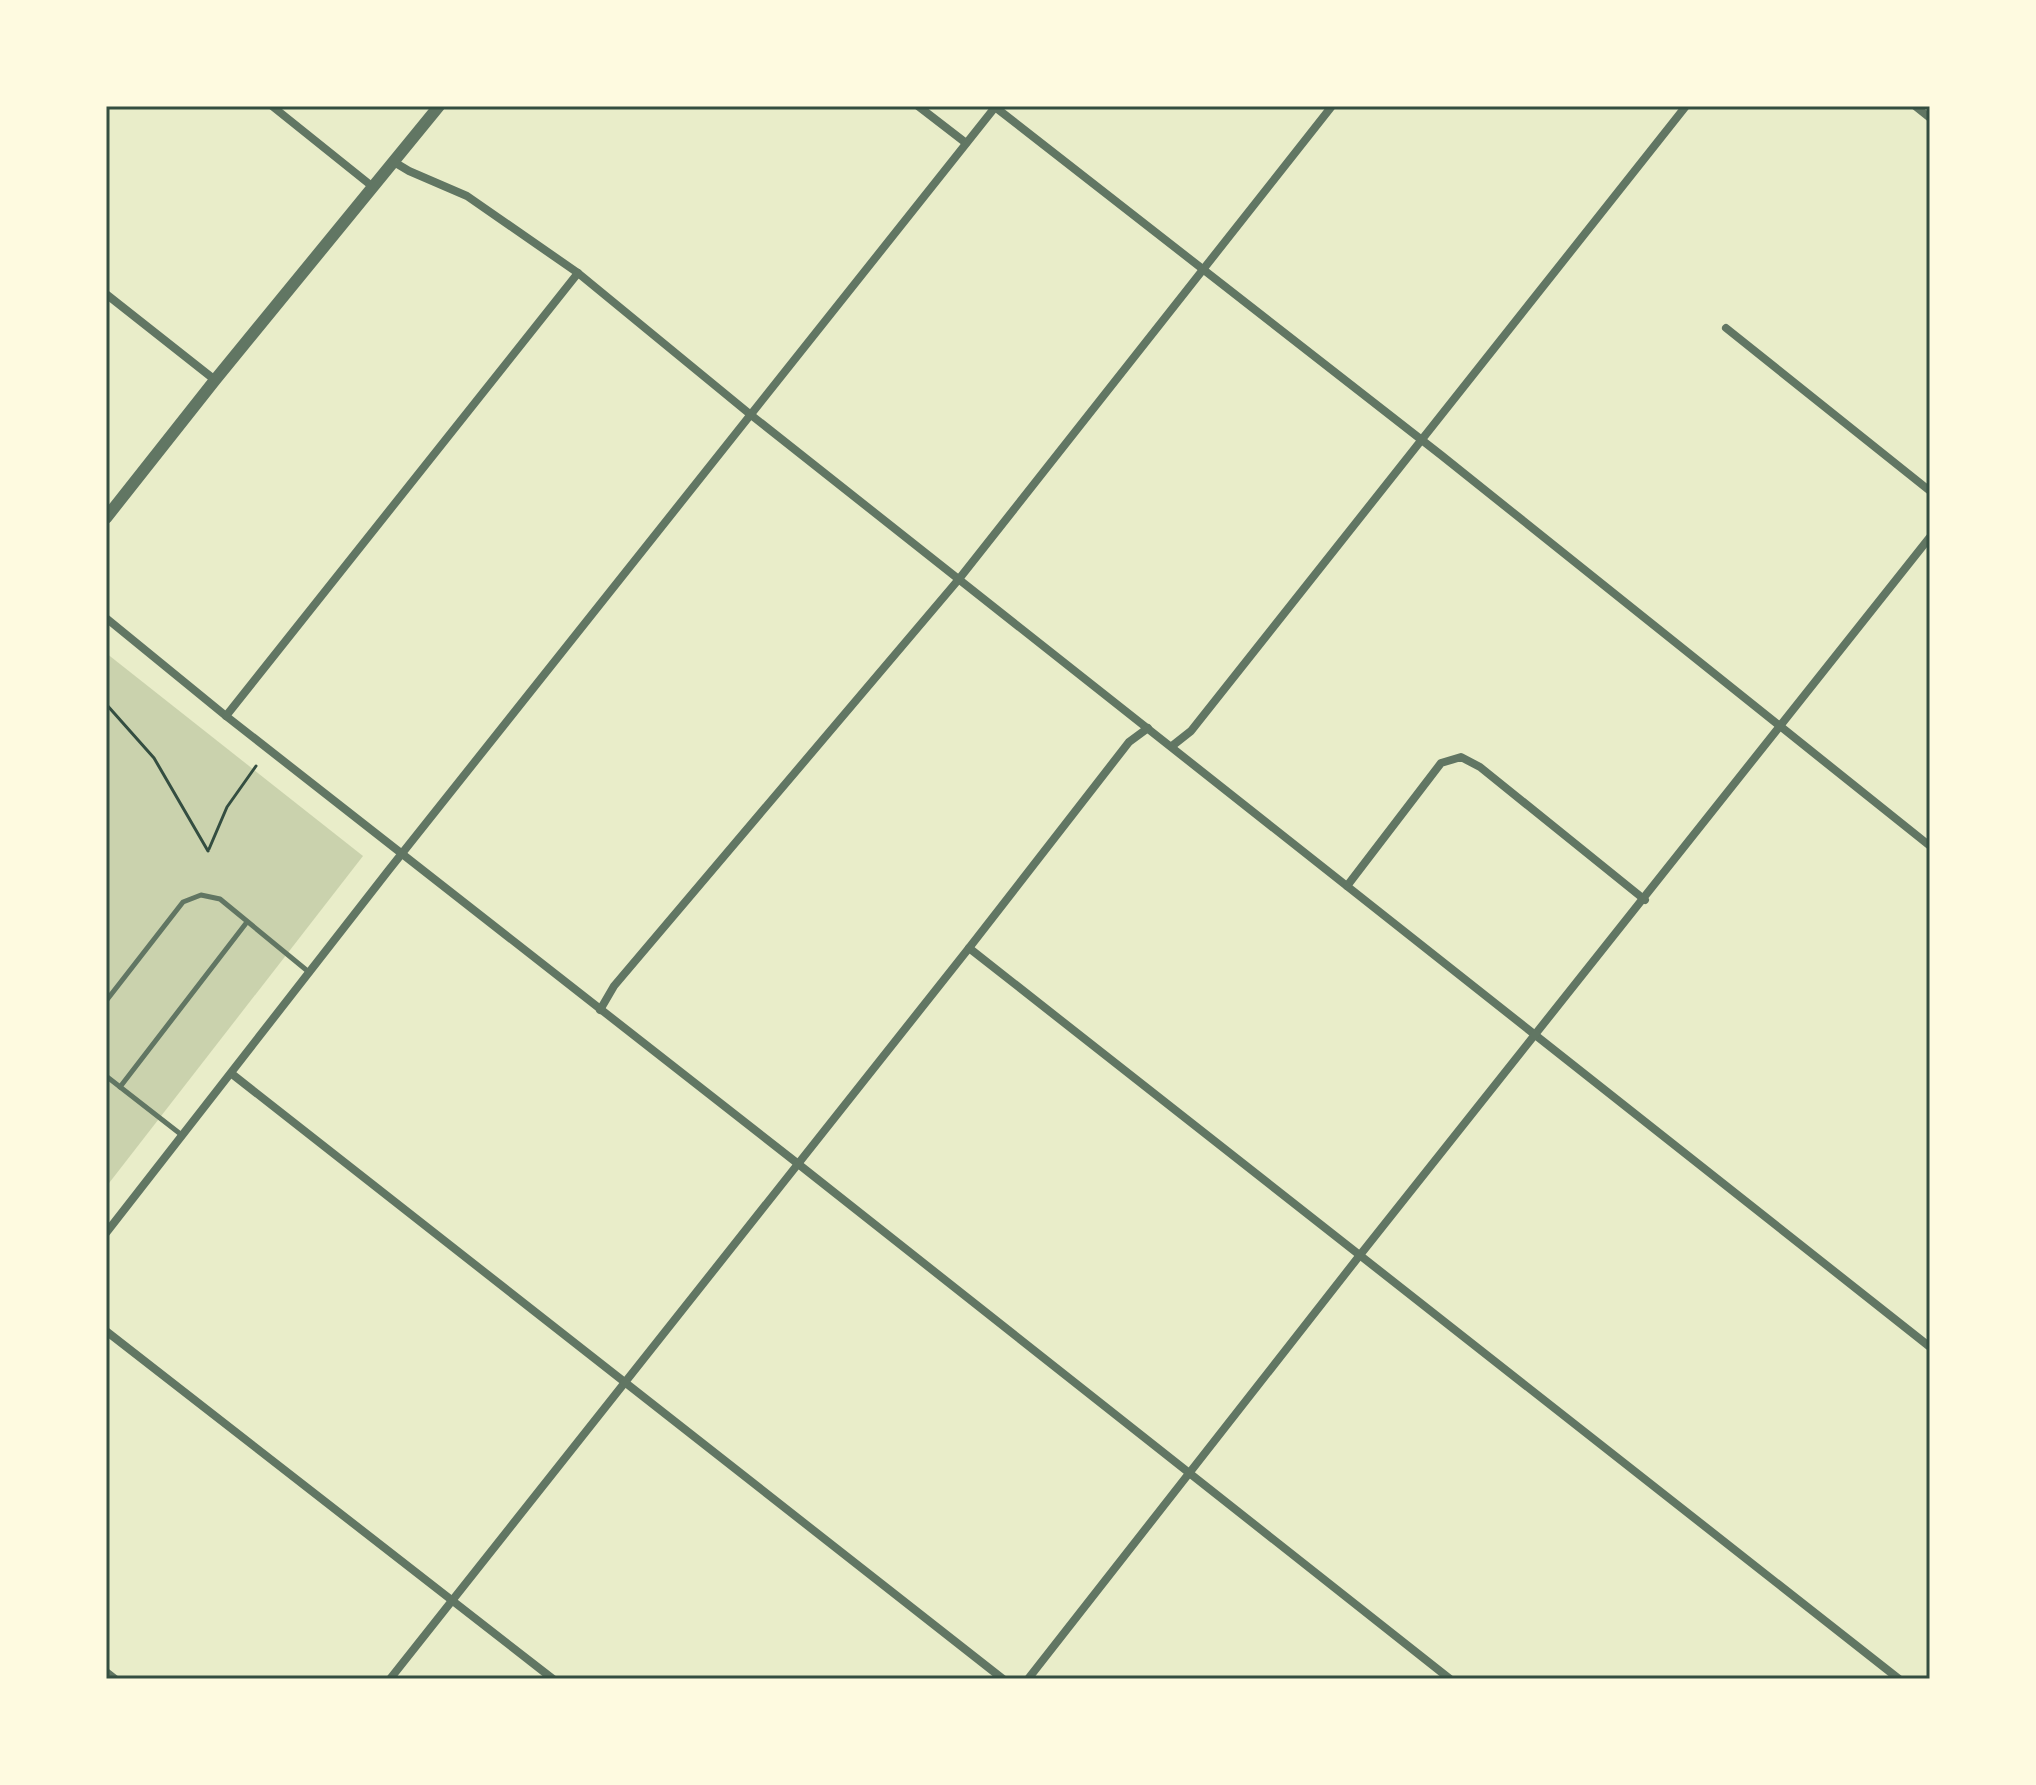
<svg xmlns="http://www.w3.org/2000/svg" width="2036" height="1785" viewBox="0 0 2036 1785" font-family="'Titillium Web',sans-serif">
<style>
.green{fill:#cad2ad}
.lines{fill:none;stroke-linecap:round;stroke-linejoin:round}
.path{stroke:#344e41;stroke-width:3}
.service{stroke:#617663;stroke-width:5}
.minor{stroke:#617663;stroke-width:8}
.tertiary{stroke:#617663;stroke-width:12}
.neatline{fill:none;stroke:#344e41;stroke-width:3}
</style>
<rect width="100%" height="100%" fill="#e9edc9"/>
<path class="green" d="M106 653 363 856 106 1187Z"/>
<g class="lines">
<g class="path">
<path d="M106 704 154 758 208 851"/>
<path d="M209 849 227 807 256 766"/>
</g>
<g class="service">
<path d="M106 1001 183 902 201 895 220 899 310 973"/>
<path d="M106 1076 183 1136"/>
<path d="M120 1087 247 922"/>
</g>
<g class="minor">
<path d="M272 106 373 187"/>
<path d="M918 106 966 143"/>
<path d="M1915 106 1930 118"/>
<path d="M995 107 1441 455 1930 846"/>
<path d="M394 162 409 171 467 196 578 273 751 415 1930 1347"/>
<path d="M106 294 215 380"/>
<path d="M1726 328 1930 491"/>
<path d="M106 618 226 716 797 1163 1450 1679"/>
<path d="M226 716 578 273"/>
<path d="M1172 746 1191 731 1686 106"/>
<path d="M1347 886 1441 763 1461 757 1480 767 1645 900"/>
<path d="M969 948 1899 1679"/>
<path d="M600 1010 614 986 959 579 1332 106"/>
<path d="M232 1074 1003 1679"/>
<path d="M106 1233 388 871 996 106"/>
<path d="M106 1331 553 1679"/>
<path d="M106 1672 115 1679"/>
<path d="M390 1679 969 948 1129 742 1148 728"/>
<path d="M1028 1679 1360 1255 1930 537"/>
</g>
<path class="tertiary" d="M106 518 215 380 439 106"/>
</g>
<rect width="2036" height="1785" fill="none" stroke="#fefae0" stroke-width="216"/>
<rect x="108" y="108" width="1820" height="1569" class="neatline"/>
</svg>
